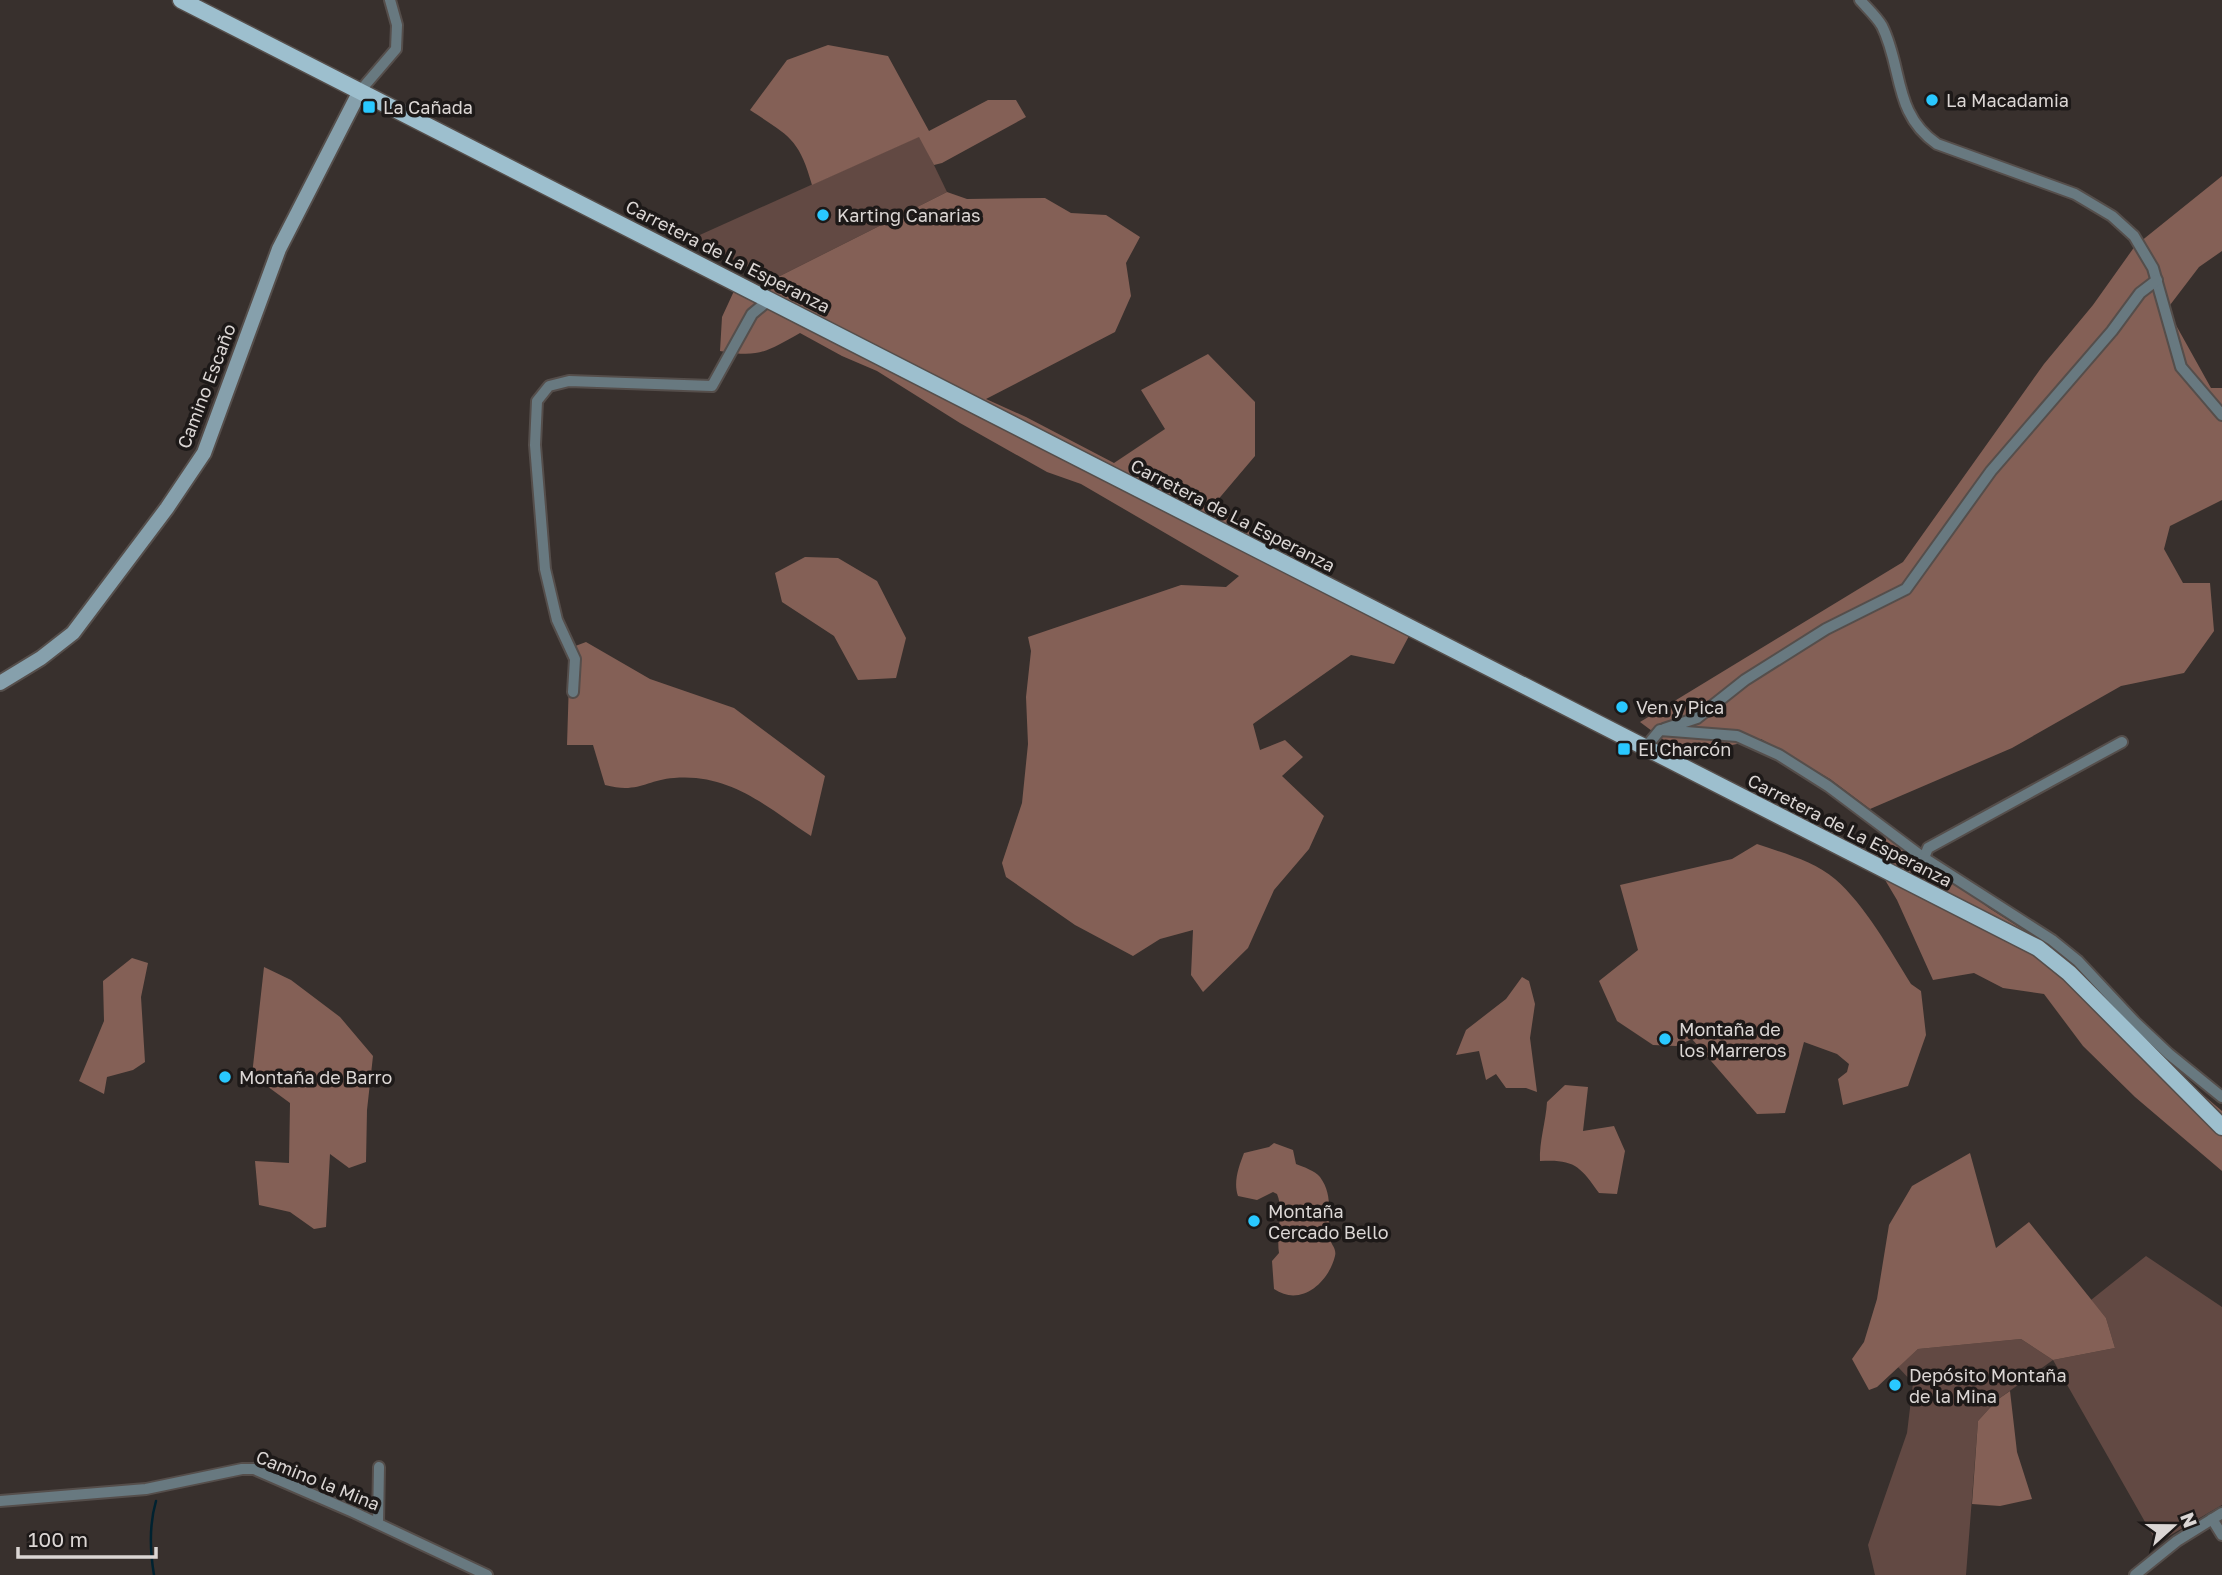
<svg xmlns="http://www.w3.org/2000/svg" width="2222" height="1575" viewBox="0 0 2222 1575" font-family="'Golos Text',sans-serif">
<style>
.green{fill:#624943}
.forest{fill:#846056}
.lines{fill:none;stroke-linecap:round;stroke-linejoin:round}
.stream{stroke:#002230;stroke-width:2.5}
.minor-casing{stroke:#554e4b;stroke-width:14}
.secondary-casing{stroke:#554e4b;stroke-width:18}
.primary-casing{stroke:#554e4b;stroke-width:19}
.minor{stroke:#687980;stroke-width:10}
.secondary{stroke:#86a0ac;stroke-width:14}
.primary{stroke:#9dbfce;stroke-width:16}
.poi-dot{fill:#29c8ff;stroke:#1d1918;stroke-width:2.5}
.labels{text-anchor:middle;dominant-baseline:central;stroke-width:7;stroke-linejoin:round;paint-order:stroke}
.poi-label{font-size:18px;fill:#dbd6d4;stroke:#1d1918;text-anchor:start}
.street-label{font-size:18px;fill:#dbd6d4;stroke:#1d1918}
</style>
<rect width="100%" height="100%" fill="#38302d"/>
<g class="green">
<path d="M920 136 947 192 772 280 693 238Z"/>
<path d="M2146 1256 2222 1307V1505L2157 1543 2053 1360 1997 1400 1978 1421 1966 1575H1875L1868 1545 1907 1433 1913 1383 1898 1367 1918 1349 2021 1339 2053 1360 2115 1348 2106 1318 2091 1300Z"/>
</g>
<g class="forest">
<path d="M828 45 888 56 929 131 988 100H1016L1026 117 942 163 934 165 919 137 812 185C799 138 789 136 750 110L787 60Z"/>
<path d="M2222 176V251L2199 267 2167 309 2211 388H2222V500L2170 526 2164 549 2183 583H2210L2214 631 2184 673 2121 686 2012 748 1870 809 1830 779 1761 739 1684 755 1640 722 1903 562 2044 364 2093 305 2135 246Z"/>
<path d="M947 192 967 199 1045 198 1071 213 1106 215 1140 237 1126 263 1131 296 1115 332 986 399 1026 417 1114 463 1165 429 1141 390 1208 354 1255 402V456L1216 502 1245 525 1279 566 1409 636 1394 664 1351 655 1253 724 1260 750 1285 740 1303 757 1282 776 1324 816 1309 849 1274 890 1248 948 1203 992 1191 975 1193 930 1160 939 1133 956 1075 925 1006 877 1002 863 1022 803 1028 744 1026 697 1031 651 1028 637 1181 585 1226 587 1239 576 1081 484 1047 472 960 423 877 371 842 356 800 333C766 352 759 358 720 351L722 317 734 291 770 293 772 280Z"/>
<path d="M805 557 838 558 877 581 906 638 896 678 858 680 834 636 782 602 775 573Z"/>
<path d="M586 642 650 679 734 708 825 776 811 836C767 807 730 773 674 778 646 780 638 794 605 785L593 745H567L570 648Z"/>
<path d="M1891 833 1989 908 2038 939 2169 1066 2222 1111V1171L2135 1097 2083 1046 2044 994 2003 988 1974 973 1933 980 1897 900 1869 853 1870 843Z"/>
<path d="M1757 844C1783 853 1814 861 1835 879 1865 905 1890 950 1911 984L1921 991 1926 1035 1908 1086 1843 1105 1838 1079 1847 1072 1849 1064 1837 1054 1804 1042 1785 1113 1757 1114 1692 1039 1676 1046 1653 1045 1617 1021 1599 981 1638 950 1620 885 1732 859Z"/>
<path d="M132 958 148 963 141 997 145 1062 133 1070 107 1077 104 1094 79 1081 104 1021 103 981Z"/>
<path d="M264 967 291 980 340 1017 373 1056 367 1110 366 1162 349 1168 330 1154 326 1227 314 1229 290 1212 259 1205 255 1161 289 1163 290 1103 252 1075Z"/>
<path d="M1522 977 1529 981 1535 1004 1530 1038 1537 1092 1526 1088H1506L1496 1074 1486 1080 1479 1051 1456 1055 1466 1030 1506 999Z"/>
<path d="M1565 1085 1588 1087 1583 1131 1614 1126 1625 1151 1617 1194 1599 1193C1580 1166 1574 1159 1540 1161 1539 1142 1546 1121 1547 1102Z"/>
<path d="M1274 1143 1293 1150 1296 1164C1304 1167 1315 1171 1320 1177 1334 1196 1327 1215 1329 1236 1330 1244 1337 1248 1335 1256 1328 1284 1300 1307 1274 1289L1272 1261 1279 1253C1276 1234 1284 1210 1277 1194L1273 1192 1257 1200 1238 1196C1233 1182 1239 1166 1244 1153L1269 1147Z"/>
<path d="M1970 1153 1996 1248 2029 1222 2106 1318 2115 1348 2053 1360 2021 1339 1918 1349 1877 1387 1869 1390 1852 1359 1864 1342 1877 1299 1889 1225 1912 1186Z"/>
<path d="M2010 1391 2017 1452 2032 1499 2000 1506 1972 1504 1978 1421 1997 1400Z"/>
</g>
<g class="lines">
<path class="stream" d="M154 1575C150 1551 149 1525 156 1501"/>
<defs>
<g id="minor">
<path d="M1860 0C1867 8 1877 17 1882 26 1903 68 1893 114 1937 144L2075 194 2112 216 2134 236 2153 268 2181 367 2222 415"/>
<path d="M360 91 396 49 397 25 390 0"/>
<path d="M573 692 575 659 557 620 545 569 535 445 537 401 549 386 569 381 712 386 752 314 770 299"/>
<path d="M1664 729 1697 718 1745 680 1826 629 1906 589 1991 471 2112 331 2140 293 2157 280"/>
<path d="M1646 747 1660 730 1737 736 1779 755 1828 786 1924 858 2052 940 2078 961 2135 1022 2169 1054 2222 1097"/>
<path d="M1924 858 1928 848 2122 742"/>
<path d="M0 1501 146 1489 242 1469H254L353 1512 487 1575"/>
<path d="M2212 1519 2222 1535"/>
<path d="M378 1523 379 1467"/>
<path d="M2135 1575 2177 1541 2222 1513"/>
</g>
<path id="secondary" d="M0 683 41 658 73 633 167 508 204 453 279 249 360 91"/>
<path id="primary" d="M181 0 2038 948 2069 973 2222 1127"/>
</defs>
<use href="#minor" class="minor-casing"/>
<use href="#secondary" class="secondary-casing"/>
<use href="#primary" class="primary-casing"/>
<use href="#minor" class="minor"/>
<use href="#secondary" class="secondary"/>
<use href="#primary" class="primary"/>
</g>
<g class="poi-dot">
<circle cx="1932" cy="100" r="7"/>
<rect x="362" y="100" width="14" height="14" rx="3.5"/>
<circle cx="823" cy="215" r="7"/>
<circle cx="1622" cy="707" r="7"/>
<rect x="1617" y="742" width="14" height="14" rx="3.5"/>
<circle cx="1665" cy="1039" r="7"/>
<circle cx="225" cy="1077" r="7"/>
<circle cx="1254" cy="1221" r="7"/>
<circle cx="1895" cy="1385" r="7"/>
</g>
<g class="labels">
<g class="poi-label">
<text x="1946" y="100">La Macadamia</text>
<text x="383" y="107">La Cañada</text>
<text x="837" y="215">Karting Canarias</text>
<text x="1636" y="707">Ven y Pica</text>
<text x="1638" y="749">El Charcón</text>
<text x="1679" y="1029">Montaña de<tspan x="1679" dy="21">los Marreros</tspan></text>
<text x="239" y="1077">Montaña de Barro</text>
<text x="1268" y="1211">Montaña<tspan x="1268" dy="21">Cercado Bello</tspan></text>
<text x="1909" y="1375">Depósito Montaña<tspan x="1909" dy="21">de la Mina</tspan></text>
</g>
<g class="street-label">
<text transform="translate(728 256) rotate(27)">Carretera de La Esperanza</text>
<text transform="translate(206 386) rotate(-69)">Camino Escaño</text>
<text transform="translate(1233 515) rotate(27)">Carretera de La Esperanza</text>
<text transform="translate(1850 830) rotate(27)">Carretera de La Esperanza</text>
<text transform="translate(318 1480) rotate(22)">Camino la Mina</text>
</g>
</g>
<g transform="translate(2173 1526) rotate(69)" stroke="#1d1918" stroke-width="5" paint-order="stroke">
<path d="M0-5L12 26L0 18L-12 26Z" fill="#dbd6d4"/>
<text y="-10" font-size="19" font-weight="bold" text-anchor="middle" fill="#dbd6d4">N</text>
</g>
<path d="M18 1547v10h138v-10" fill="none" stroke="#dbd6d4" stroke-width="3.5"/>
<text x="28" y="1547" font-size="21" fill="#dbd6d4" stroke="#1d1918" stroke-width="5" paint-order="stroke">100 m</text>
</svg>
